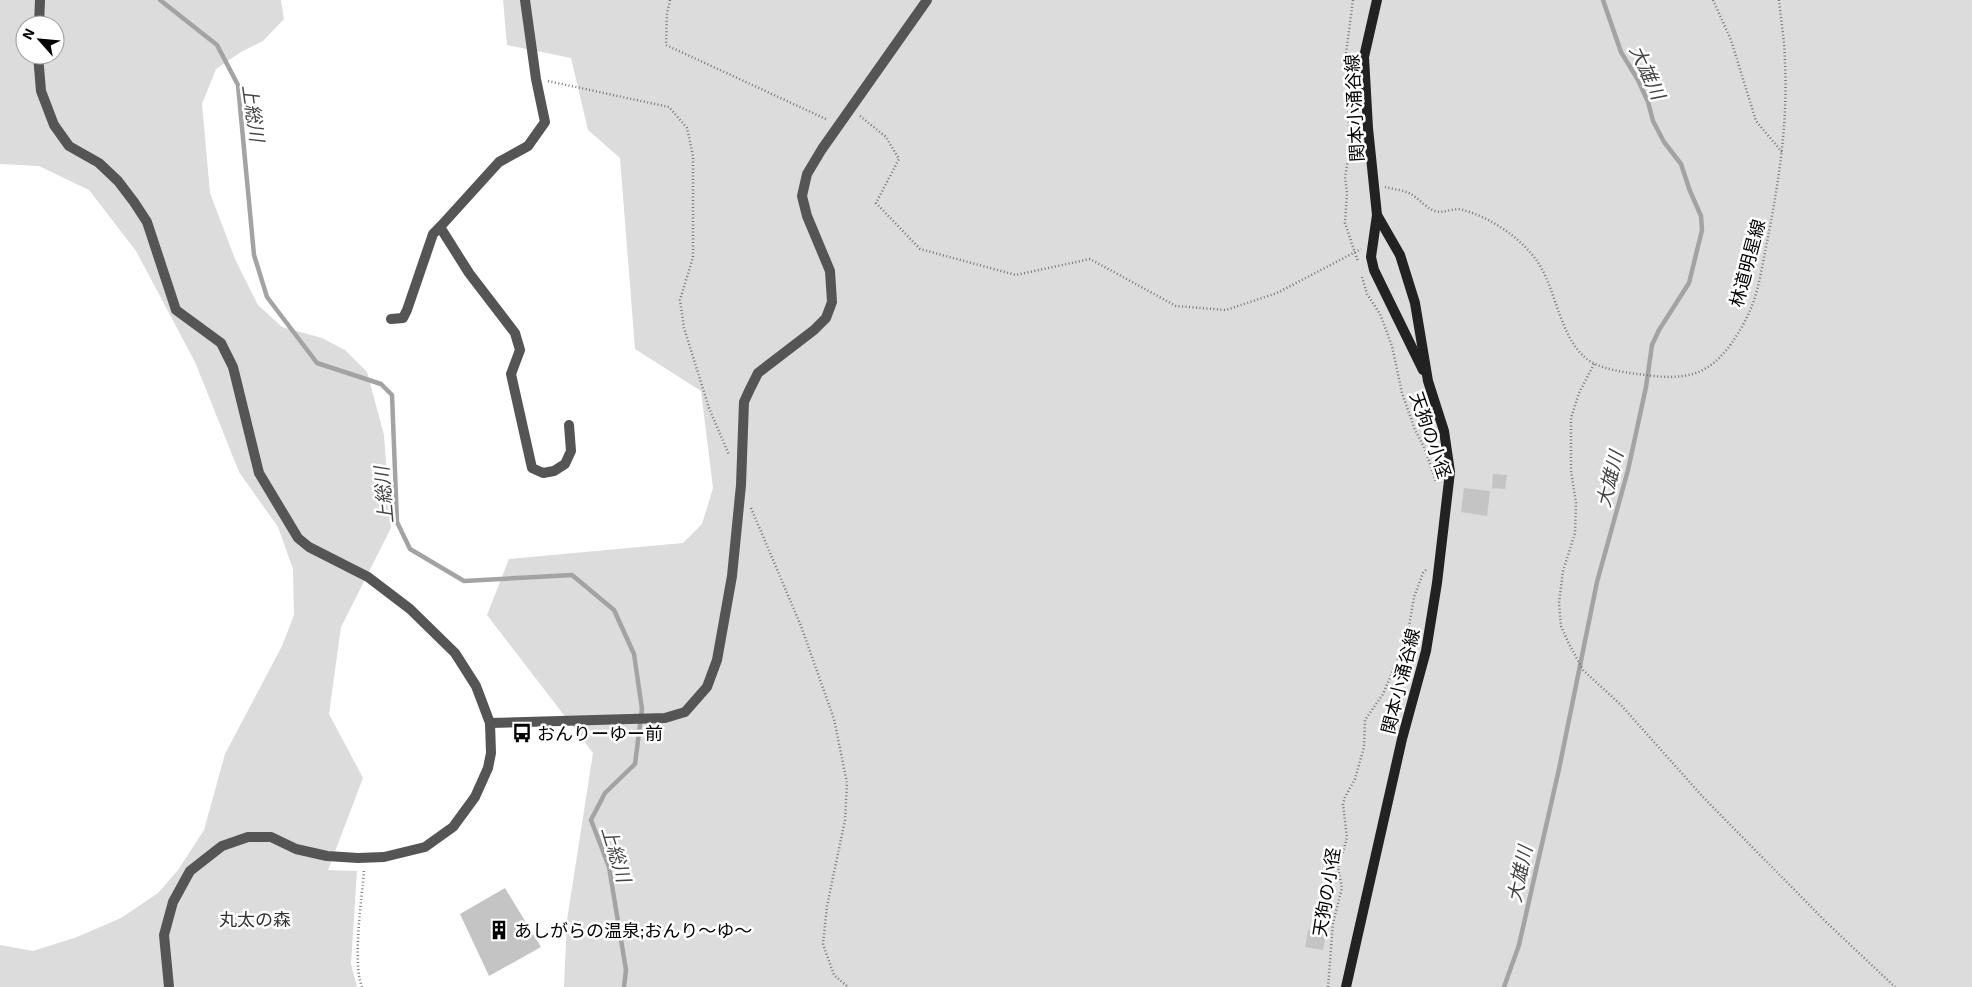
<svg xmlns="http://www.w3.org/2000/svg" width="1972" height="987" viewBox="0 0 1972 987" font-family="'Exo 2','Noto Sans JP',sans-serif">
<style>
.green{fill:#dcdcdc;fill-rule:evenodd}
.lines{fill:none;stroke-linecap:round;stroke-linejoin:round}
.stream{stroke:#a3a3a3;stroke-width:4.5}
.building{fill:#c4c4c4}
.path{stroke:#777;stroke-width:2.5;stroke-dasharray:1 2.5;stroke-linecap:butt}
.minor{stroke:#555;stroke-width:10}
.tertiary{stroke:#555;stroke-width:10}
.secondary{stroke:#222;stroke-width:10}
.labels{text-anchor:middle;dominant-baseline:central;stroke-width:5;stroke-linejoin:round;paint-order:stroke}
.street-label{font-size:18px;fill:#000;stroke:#fff}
.poi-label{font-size:18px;fill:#000;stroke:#fff;text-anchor:start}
.park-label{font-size:18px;fill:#333;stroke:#fff}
.water-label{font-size:19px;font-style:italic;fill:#444;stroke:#fff}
</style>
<rect width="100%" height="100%" fill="#fff"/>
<g class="green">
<path d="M0 0H281L284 19 263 41 241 52 216 69 202 104 210 193 235 259 258 305 282 327 322 338 345 350 367 372 384 435 391 528 341 627 329 714 363 778 328 870 357 871 351 964 357 987H0V945L33 951 77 937 121 918 158 893 178 870 204 830 225 754 282 646 294 615 293 569 278 527 239 472 195 362 136 251 89 190 39 166 0 164ZM25 25H55V55H25Z"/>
<path d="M503 0H1972V987H564L567 920 593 753 487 615 509 559 683 543 702 524 713 488 701 391 635 349 620 158 588 130 571 58 507 45Z"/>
</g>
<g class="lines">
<g class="stream">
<path d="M160 0 217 45 238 85 254 255 267 297 317 363 381 384 392 395 397 522 410 549 464 581 572 575 614 610 634 654 642 709 635 764 605 793 591 820 609 867 626 970 624 987"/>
<path d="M1504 987 1519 945 1559 769 1597 582 1628 470 1646 387 1652 345 1659 330 1689 283 1702 230 1701 216 1690 191 1681 164 1664 142 1653 121 1648 102 1638 80 1621 52 1603 0"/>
</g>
</g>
<g class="building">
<path d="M1493 474 1507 475 1505 489 1492 488Z"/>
<path d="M1464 488 1490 491 1487 516 1461 512Z"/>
<path d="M505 888 541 947 489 976 460 914Z"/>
<path d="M1308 930 1326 934 1323 950 1305 947Z"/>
</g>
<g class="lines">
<g class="path">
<path d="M670 0 667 14 666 45 828 120"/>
<path d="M1353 0 1345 61 1347 72 1350 149 1345 177 1347 193 1345 223 1358 262"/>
<path d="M1713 0 1731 40 1756 121 1782 152"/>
<path d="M548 81 669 107 687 128 693 156V257L680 300 684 328 709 408 729 455"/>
<path d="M860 116 886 137 899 159 876 203 920 249 1016 275 1090 259 1176 306 1226 310 1277 293 1361 249"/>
<path d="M1385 187C1393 189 1402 190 1409 193 1418 197 1425 208 1435 211 1444 214 1454 207 1463 210 1490 217 1521 238 1537 261 1558 291 1560 347 1595 364 1611 371 1629 373 1646 375 1666 378 1690 379 1708 367 1728 354 1743 327 1752 306 1759 288 1762 266 1766 247 1778 187 1788 125 1785 64 1785 43 1781 21 1779 0"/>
<path d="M1362 277 1367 294 1380 314 1392 346 1402 393 1415 430 1425 449 1436 482"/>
<path d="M1594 364 1579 393 1571 418V471L1576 503 1575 533 1563 571 1559 603 1561 626 1569 644 1583 670 1621 705 1703 797 1825 921 1895 987"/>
<path d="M751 508 801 626 834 719 847 783 845 820 827 906 823 944 834 975 848 987"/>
<path d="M362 987C352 962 362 899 364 870"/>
<path d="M1328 987 1333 923 1342 888 1338 868 1347 838 1343 804 1345 797 1355 779 1364 747 1365 720 1383 694 1407 638 1414 597 1423 573 1426 570"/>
</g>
<g class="minor">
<path d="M525 0 536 79 545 122 528 146 499 162 440 227 469 273 515 333 520 350 511 374 532 468 543 473 554 471 565 464 571 451 569 425"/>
<path d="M391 319 403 318 407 310 433 234 440 227"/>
<path d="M490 723 665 718 685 712 707 687 717 660 732 576 741 485 744 402 749 391 758 373 814 330 826 318 832 302 830 271 807 216 802 196 807 174 822 149 927 0"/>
</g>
<g class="tertiary">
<path d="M39 25 40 0"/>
<path d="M38 55 41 91 54 125 69 146 99 163 118 181 134 202 147 222 176 310 221 343 233 367 259 473 298 538 309 547 368 577 410 609 455 653 476 686 490 723 491 753 488 768 475 797 453 827 425 847 384 857 358 858 327 856 296 849 271 837H248L222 846 190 871 173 902 164 935 169 987"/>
</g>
<g class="secondary">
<path d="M1377 0 1364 57 1368 128 1377 215 1371 257 1374 270 1423 370"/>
<path d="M1346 987 1402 739 1426 651 1437 583 1450 472 1444 431 1428 381 1415 303 1400 255 1377 215"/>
</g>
</g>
<defs>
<symbol id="bus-bare" viewBox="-9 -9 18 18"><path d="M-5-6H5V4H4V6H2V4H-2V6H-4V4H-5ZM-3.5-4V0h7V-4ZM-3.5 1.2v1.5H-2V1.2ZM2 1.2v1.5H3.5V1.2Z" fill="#000" stroke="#fff" stroke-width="2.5" paint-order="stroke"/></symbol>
<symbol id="building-bare" viewBox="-9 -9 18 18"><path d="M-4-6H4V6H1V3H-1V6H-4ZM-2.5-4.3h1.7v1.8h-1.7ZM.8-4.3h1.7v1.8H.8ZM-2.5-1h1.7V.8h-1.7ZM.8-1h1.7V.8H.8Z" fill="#000" stroke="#fff" stroke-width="2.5" paint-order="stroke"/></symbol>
</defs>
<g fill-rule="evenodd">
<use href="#bus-bare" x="508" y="719" width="28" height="28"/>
<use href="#building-bare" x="485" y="916" width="28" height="28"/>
</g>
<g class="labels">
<g class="street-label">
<text transform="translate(1354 108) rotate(-93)">関本小涌谷線</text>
<text transform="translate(1747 263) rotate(-75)">林道明星線</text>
<text transform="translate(1431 435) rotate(71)">天狗の小径</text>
<text transform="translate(1400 681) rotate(-76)">関本小涌谷線</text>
<text transform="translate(1326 892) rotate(-81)">天狗の小径</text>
</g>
<g class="poi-label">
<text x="537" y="733">おんりーゆー前</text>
<text x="514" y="930">あしがらの温泉;おんり〜ゆ〜</text>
</g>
<g class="park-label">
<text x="255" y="919">丸太の森</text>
</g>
<g class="water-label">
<text transform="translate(1648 72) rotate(65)">大雄川</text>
<text transform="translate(254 113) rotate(82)">上総川</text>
<text transform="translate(1609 479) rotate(-76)">大雄川</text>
<text transform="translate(383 495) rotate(-95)">上総川</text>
<text transform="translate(617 854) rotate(73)">上総川</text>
<text transform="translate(1519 874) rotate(-78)">大雄川</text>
</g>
</g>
<g transform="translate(40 40) rotate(297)"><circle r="24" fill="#ffffff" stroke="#999999"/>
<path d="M0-4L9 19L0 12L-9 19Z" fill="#000000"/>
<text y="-8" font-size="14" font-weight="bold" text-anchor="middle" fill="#000000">N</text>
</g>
</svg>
